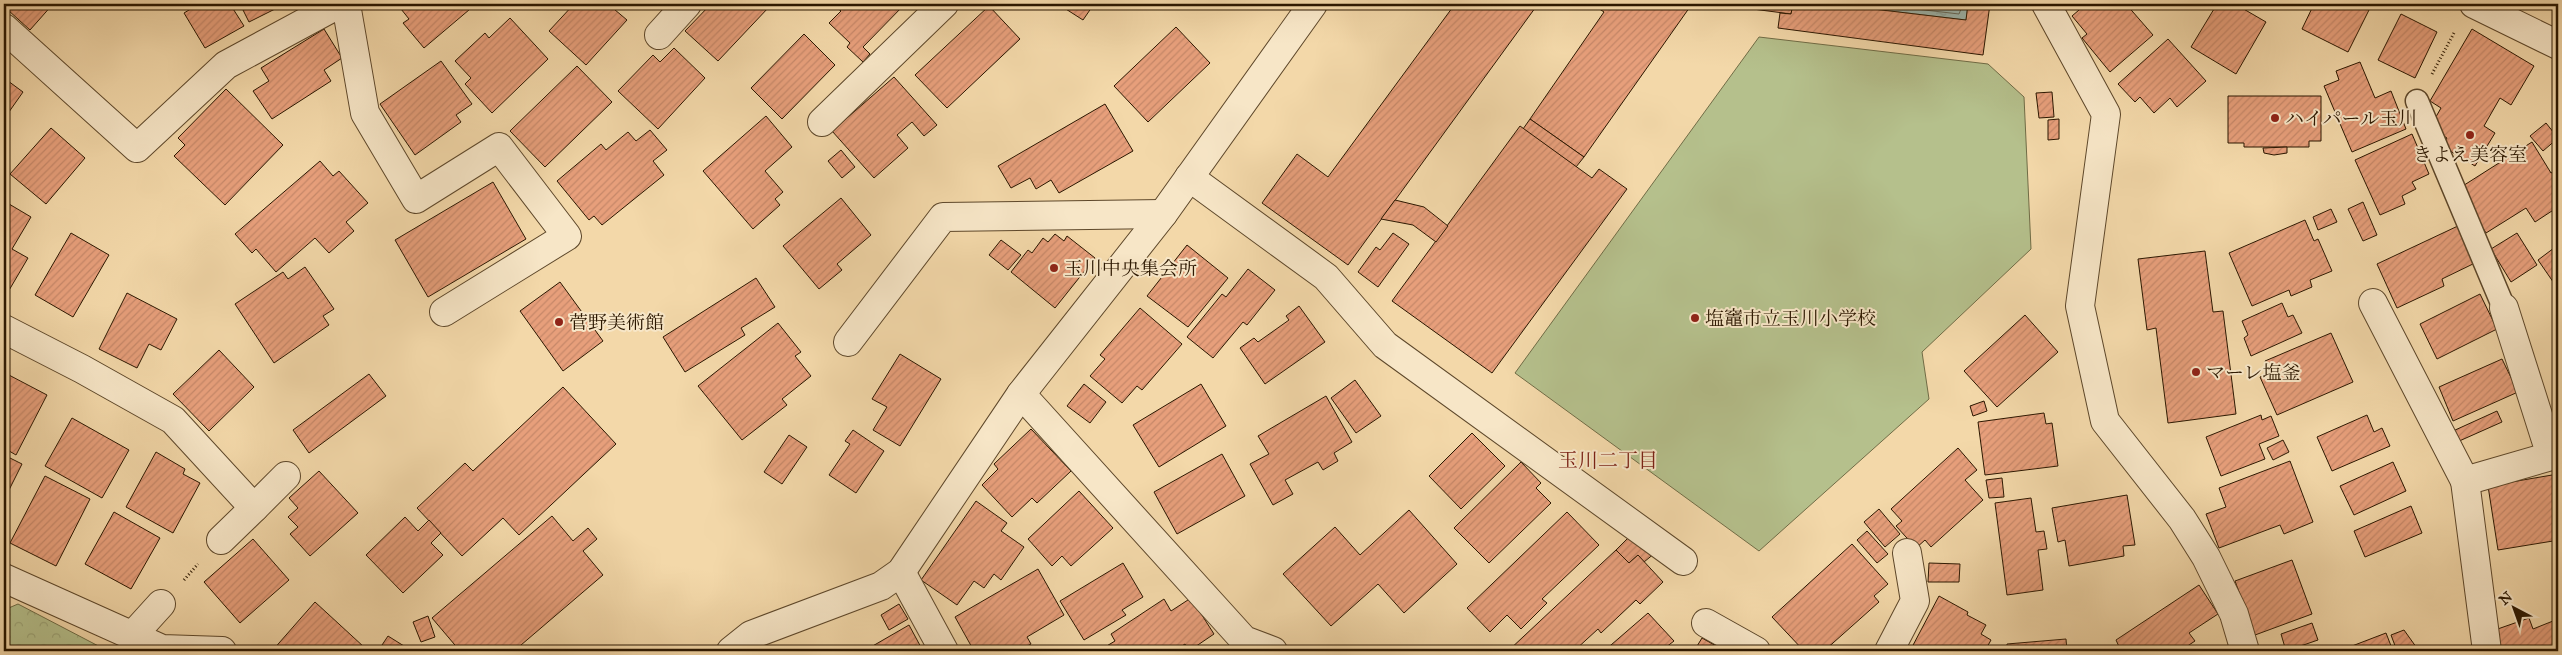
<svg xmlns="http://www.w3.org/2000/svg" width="2562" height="655" viewBox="0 0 2562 655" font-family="'IM FELL Great Primer','Noto Serif JP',serif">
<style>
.park{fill:url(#park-crowns);stroke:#706c46}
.garden{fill:#b5c08c;stroke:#706c46}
.water{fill:url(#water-ripples);stroke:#6f786a}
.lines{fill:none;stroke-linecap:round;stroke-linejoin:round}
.shore{stroke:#646858;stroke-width:1}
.building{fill:url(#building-hatch);stroke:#2b1700}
.service-casing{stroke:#5d472a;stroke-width:25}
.minor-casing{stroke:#5d472a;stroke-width:30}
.path{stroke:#2b1700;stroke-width:3;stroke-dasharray:1 2.5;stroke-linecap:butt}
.service{stroke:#f7e6c7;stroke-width:22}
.minor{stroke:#f7e6c7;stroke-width:28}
.poi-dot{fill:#8f2418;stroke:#f7e6c7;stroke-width:2}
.labels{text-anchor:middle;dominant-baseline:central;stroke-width:4;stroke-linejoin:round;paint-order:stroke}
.poi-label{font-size:19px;fill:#2b1700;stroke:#f7e6c7;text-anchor:start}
.neighbourhood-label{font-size:20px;fill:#7a1f14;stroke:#f7e6c7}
</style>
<defs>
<pattern id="park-crowns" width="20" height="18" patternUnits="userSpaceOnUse" patternTransform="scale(1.25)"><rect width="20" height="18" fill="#b5c08c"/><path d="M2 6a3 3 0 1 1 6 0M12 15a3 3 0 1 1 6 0" fill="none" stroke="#9ca477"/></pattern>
<pattern id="water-ripples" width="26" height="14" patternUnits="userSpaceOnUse" patternTransform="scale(1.25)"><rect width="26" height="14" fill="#9db8b0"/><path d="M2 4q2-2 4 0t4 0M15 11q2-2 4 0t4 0" fill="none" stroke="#879d96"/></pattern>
<pattern id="building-hatch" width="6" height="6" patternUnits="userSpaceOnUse" patternTransform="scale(1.25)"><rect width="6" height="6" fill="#e79f7b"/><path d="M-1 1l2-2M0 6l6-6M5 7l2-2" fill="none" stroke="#c68869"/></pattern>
</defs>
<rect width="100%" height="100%" fill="#f3d8a9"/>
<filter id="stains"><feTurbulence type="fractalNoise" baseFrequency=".004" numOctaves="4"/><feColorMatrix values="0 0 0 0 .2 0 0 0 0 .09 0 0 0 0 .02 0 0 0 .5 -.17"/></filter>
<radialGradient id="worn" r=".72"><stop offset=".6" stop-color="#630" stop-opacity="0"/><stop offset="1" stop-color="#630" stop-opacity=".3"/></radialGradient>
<path class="park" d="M18 604 108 651H4V610Z"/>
<path class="garden" d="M1759 37 1988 64 2024 97 2031 249 1922 352 1929 399 1759 551 1515 373Z"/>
<path class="water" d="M1831 4H1968L1966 20Z"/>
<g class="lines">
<path class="shore" d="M1873 4 1959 14 1963 4"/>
</g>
<g class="building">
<path d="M13 4H53L30 30 8 10Z"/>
<path d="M199 4H230L244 26 205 48 184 13Z"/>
<path d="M240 4H285L249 22Z"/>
<path d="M397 4H476L424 48 403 23 409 19Z"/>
<path d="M574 4H608L627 20 586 65 549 31Z"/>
<path d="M711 4H766L769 7 718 61 685 31Z"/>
<path d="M840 4H905L863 47 870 54 863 62 847 47 850 43 829 23 841 11 836 7Z"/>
<path d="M1058 4H1094L1083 20Z"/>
<path d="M1455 4H1538L1348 265 1262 203 1297 154 1328 177Z"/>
<path d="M1592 4H1692L1584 157 1530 119 1604 12Z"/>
<path d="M1746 4H1793L1791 14 1745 8Z"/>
<path d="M1793 4H1831L1966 20 1968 4H1990L1983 55 1778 28 1780 13 1791 14Z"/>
<path d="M2086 4H2126L2153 35 2110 72 2082 38 2087 34 2072 16Z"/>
<path d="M2217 4H2235L2266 22 2236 74 2191 47Z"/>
<path d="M2314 4H2372L2348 52 2302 29Z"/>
<path d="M989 6 1020 39 947 108 915 75Z"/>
<path d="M2401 14 2437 32 2415 78 2378 60Z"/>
<path d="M510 18 548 59 492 113 465 84 471 78 455 61 485 33 489 38Z"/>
<path d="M1176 27 1210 63 1148 122 1114 86Z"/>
<path d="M324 29 342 58 324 70 331 81 272 119 253 91 269 81 261 68Z"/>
<path d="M2472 29 2534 66 2511 105 2500 98 2484 126 2495 133 2475 166 2442 146 2447 138 2435 131 2433 122 2441 108 2430 101Z"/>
<path d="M804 34 835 65 782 119 751 88Z"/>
<path d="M2168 39 2206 81 2177 107 2170 98 2154 113 2140 97 2135 102 2118 84Z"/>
<path d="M674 48 705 78 658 129 618 91 653 55 660 62Z"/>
<path d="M441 61 472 104 456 115 461 122 415 155 380 104Z"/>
<path d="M2360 62 2375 98 2391 91 2406 129 2352 152 2324 86 2339 80 2336 71Z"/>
<path d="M577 66 612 102 545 167 510 131Z"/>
<path d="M894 77 937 125 924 136 912 122 897 135 908 148 874 178 832 131Z"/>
<path d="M4 78 23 92 4 119Z"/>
<path d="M226 89 283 145 225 205 174 156 185 145 178 138Z"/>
<path d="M2052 92 2054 117 2039 118 2036 93Z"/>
<path d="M2228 96H2321V141H2309V147H2244V143H2228Z"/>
<path d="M1105 104 1133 151 1059 193 1051 180 1036 189 1030 178 1011 188 998 166Z"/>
<path d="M766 116 792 147 765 171 783 192 775 199 780 205 753 229 703 171Z"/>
<path d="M1530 119 1584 157 1576 167 1523 129Z"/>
<path d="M2059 119V139L2048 140V120Z"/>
<path d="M2546 123 2558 138 2543 151 2530 136Z"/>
<path d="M1520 126 1592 178 1599 169 1627 189 1492 373 1392 301Z"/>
<path d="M51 128 85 158 46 204 10 174Z"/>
<path d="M650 130 667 150 653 161 664 175 602 225 594 216 589 220 557 181 601 144 606 150 628 132 636 141Z"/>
<path d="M2412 134 2429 174 2412 182 2416 189 2402 196 2405 204 2380 215 2355 160Z"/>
<path d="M2532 142 2551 173 2555 171 2558 175V207L2535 222 2526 208 2486 233 2458 189Z"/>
<path d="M2287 147V153L2274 155 2264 153 2263 148Z"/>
<path d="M841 150 855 167 842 178 828 161Z"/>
<path d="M320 161 333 176 339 171 368 203 346 222 354 231 329 253 315 238 276 272 256 249 252 253 235 234Z"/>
<path d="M493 182 526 239 428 297 395 240Z"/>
<path d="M841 198 871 235 837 264 842 270 819 289 783 246Z"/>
<path d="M1395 200 1424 207 1448 226 1436 242 1413 225 1381 219Z"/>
<path d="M4 201 31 217 12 249 28 258 8 292 4 289Z"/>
<path d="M2363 202 2377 235 2363 241 2348 209Z"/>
<path d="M2331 209 2337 222 2318 230 2313 217Z"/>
<path d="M2305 220 2314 241 2318 239 2332 271 2310 280 2312 287 2291 296 2289 290 2252 306 2229 253Z"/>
<path d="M2460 225 2477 262 2442 279 2444 286 2397 308 2377 264Z"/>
<path d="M71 233 109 255 73 317 35 295Z"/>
<path d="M1393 233 1409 244 1378 287 1358 272 1376 247 1380 250Z"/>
<path d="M2517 233 2537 265 2511 282 2491 249Z"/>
<path d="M1055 234 1064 241 1067 236 1095 258 1055 308 1011 272 1028 250 1032 253 1043 238 1048 242Z"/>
<path d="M1001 240 1021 255 1008 270 989 255Z"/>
<path d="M1187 245 1228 278 1188 327 1147 296Z"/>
<path d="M2558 245V289L2538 260Z"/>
<path d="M2205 251 2213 312 2223 311 2236 414 2168 423 2156 328 2147 330 2138 259Z"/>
<path d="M305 267 334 309 323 316 329 325 274 363 235 304 283 272 288 279Z"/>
<path d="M1248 269 1275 290 1247 325 1243 322 1213 358 1187 337 1222 294 1226 297Z"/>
<path d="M756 278 775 307 741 328 745 335 685 372 663 337Z"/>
<path d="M560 282 603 341 563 371 520 311Z"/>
<path d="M127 293 177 319 161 350 149 344 137 368 99 349Z"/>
<path d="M2480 294 2497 329 2437 359 2420 324Z"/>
<path d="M2282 303 2288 317 2293 315 2302 333 2251 356 2244 338 2248 335 2242 321Z"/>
<path d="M1299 306 1325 342 1265 384 1240 348 1254 338 1258 342 1289 320 1286 316Z"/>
<path d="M1140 308 1182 344 1142 390 1137 386 1122 403 1090 376 1105 359 1100 355Z"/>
<path d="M2025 315 2058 352 1997 407 1964 371Z"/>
<path d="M778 323 801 352 795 356 811 376 782 399 787 405 742 440 698 386Z"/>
<path d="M2331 333 2353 382 2277 415 2260 377 2271 373 2265 361Z"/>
<path d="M219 350 254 387 209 431 173 394Z"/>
<path d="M900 354 941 379 900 446 873 430 887 407 872 399Z"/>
<path d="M2502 359 2518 392 2453 421 2439 387Z"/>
<path d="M7 374 47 395 16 455 4 448V381Z"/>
<path d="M369 374 386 396 309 453 293 430Z"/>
<path d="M1355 380 1381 416 1356 433 1331 398Z"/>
<path d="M1084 384 1106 402 1090 423 1067 406Z"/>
<path d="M1201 384 1226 426 1159 467 1133 425Z"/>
<path d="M563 387 616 444 519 535 503 518 462 556 417 508 465 463 473 471Z"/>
<path d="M1326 396 1352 442 1334 453 1338 461 1323 470 1318 462 1285 480 1293 494 1273 505 1250 464 1269 454 1258 436Z"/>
<path d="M1984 401 1987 411 1973 416 1970 406Z"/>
<path d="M2497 411 2502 422 2457 442 2453 431Z"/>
<path d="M2044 413 2046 424 2052 423 2058 466 1985 475 1978 422Z"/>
<path d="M2261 415 2262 420 2271 416 2279 436 2259 444 2265 459 2221 476 2206 437Z"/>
<path d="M2367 415 2374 432 2382 428 2390 446 2332 471 2317 437Z"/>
<path d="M72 418 129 450 102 498 45 466Z"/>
<path d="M1031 429 1071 471 1037 503 1032 498 1012 517 982 485 998 469 994 464Z"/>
<path d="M853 430 884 451 856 493 829 475 850 444 845 441Z"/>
<path d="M1472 433 1505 466 1461 509 1429 476Z"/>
<path d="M789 435 807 447 782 484 764 472Z"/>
<path d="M2283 440 2289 452 2273 460 2267 448Z"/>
<path d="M1958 448 1977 470 1965 480 1983 500 1931 547 1925 540 1916 548 1896 526 1902 521 1891 509Z"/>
<path d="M156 452 185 469 183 474 200 483 173 533 126 507Z"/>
<path d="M1222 454 1245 496 1177 534 1154 492Z"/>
<path d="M4 455 22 464 4 500Z"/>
<path d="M2290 461 2313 522 2284 534 2280 525 2219 548 2206 514 2226 507 2219 488Z"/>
<path d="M1521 462 1541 483 1536 488 1551 503 1489 563 1454 528Z"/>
<path d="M2393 462 2406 491 2354 515 2340 486Z"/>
<path d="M319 471 358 513 310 556 290 534 298 527 288 517 298 508 289 498Z"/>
<path d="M2558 474V546H2554L2553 541 2498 550 2488 486Z"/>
<path d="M45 476 90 499 56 566 10 543Z"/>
<path d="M2002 478 2004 497 1989 498 1986 480Z"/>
<path d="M1079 491 1113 528 1071 566 1062 556 1052 566 1028 539Z"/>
<path d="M2127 495 2135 545 2123 546 2124 556 2069 566 2065 540 2058 542 2052 508Z"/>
<path d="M2031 498 2036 532 2044 531 2047 549 2038 550 2043 590 2007 595 1995 503Z"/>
<path d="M976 501 1007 523 1001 531 1024 547 1001 580 994 574 984 588 974 581 957 605 921 580Z"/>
<path d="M2411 506 2422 533 2365 557 2354 531Z"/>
<path d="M1879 509 1900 534 1885 547 1864 522Z"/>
<path d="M1409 510 1457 564 1404 613 1378 584 1331 626 1283 574 1335 527 1360 555Z"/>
<path d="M114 512 160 538 131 589 85 564Z"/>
<path d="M1567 512 1599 545 1542 599 1547 603 1521 629 1507 615 1490 632 1467 608Z"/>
<path d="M552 516 573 541 588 528 597 539 583 551 603 575 514 651H460L432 618Z"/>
<path d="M405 517 418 531 429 520 441 533 431 543 443 555 403 593 366 555Z"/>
<path d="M1867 531 1888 554 1877 563 1857 540Z"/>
<path d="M1628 538 1655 553 1644 562 1638 555 1629 563 1616 550Z"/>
<path d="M253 539 289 580 240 623 204 582Z"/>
<path d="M1852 544 1888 584 1874 596 1879 602 1824 651H1804L1772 617Z"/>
<path d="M1616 550 1629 563 1638 555 1663 582 1640 604 1636 600 1601 633 1598 629 1574 651H1508Z"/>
<path d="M2292 560 2312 614 2255 635 2235 581Z"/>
<path d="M1123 563 1143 597 1122 610 1126 615 1084 640 1060 601Z"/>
<path d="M1929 563 1960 564 1959 582H1928Z"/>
<path d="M1038 569 1064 615 1027 637 1031 644 1018 651H1008L1006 648 1002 651H974L955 617Z"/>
<path d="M2199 585 2218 614 2189 633 2195 641 2180 651H2121L2116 640Z"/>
<path d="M1939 596 1968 612 1967 615 1986 625 1981 634 1991 640 1985 651H1915L1911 649Z"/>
<path d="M1191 598 1214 634 1189 651 1185 644 1174 651 1100 650 1115 641 1111 634 1164 599 1171 611Z"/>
<path d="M315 602 364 647 360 651H272Z"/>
<path d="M899 604 908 619 889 630 881 615Z"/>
<path d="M1648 613 1674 641 1661 651H1604Z"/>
<path d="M428 616 435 637 421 642 413 622Z"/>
<path d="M2529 618 2533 629 2558 619V651H2499L2492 631Z"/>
<path d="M2312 623 2318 640 2286 651 2281 634Z"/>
<path d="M909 625 923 651H864Z"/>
<path d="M2404 630 2419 651H2397L2391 635Z"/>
<path d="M2386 633 2393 651H2339Z"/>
<path d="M388 636 412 651H378Z"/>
<path d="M1702 638 1725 651H1694Z"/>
<path d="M2066 639 2067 651H2007V644Z"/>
<path d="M2318 646 2320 651H2302Z"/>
</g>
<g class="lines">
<defs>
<path id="service" d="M2417 101 2504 308"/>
<g id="minor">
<path d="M346 4 365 113 416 199 499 147 567 236 444 312"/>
<path d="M2046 4 2106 114 2080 306 2105 421 2182 519 2206 557 2234 614 2245 651"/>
<path d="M2474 4 2558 45"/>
<path d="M4 28 137 148 226 65 339 4"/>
<path d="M659 35 687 4"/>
<path d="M822 122 944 4"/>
<path d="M1189 177 1326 277 1385 345 1683 561"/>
<path d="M2373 303 2465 481"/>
<path d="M4 329 82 369 173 420 254 508 221 540"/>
<path d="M848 342 943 217 1163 214"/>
<path d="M1021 394 1244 640 1273 651"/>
<path d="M254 508 286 476"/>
<path d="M901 572 944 651"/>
<path d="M4 578 162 649 222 651"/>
<path d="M1706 623 1756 651"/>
<path d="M132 636 161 604"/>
<path d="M731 651 751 635 881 586 901 572 1021 394 1163 214 1313 4"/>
<path d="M1889 651 1915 601 1907 553"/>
<path d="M2487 651 2465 481 2551 456 2504 308"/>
</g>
</defs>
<use href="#service" class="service-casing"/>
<use href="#minor" class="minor-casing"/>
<g class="path">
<path d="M2432 74 2454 33"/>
<path d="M184 580 198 564"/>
</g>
<use href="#service" class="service"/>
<use href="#minor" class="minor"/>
</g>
<g class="poi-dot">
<circle cx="2275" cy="118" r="5"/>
<circle cx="2470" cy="135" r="5"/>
<circle cx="1054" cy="268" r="5"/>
<circle cx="1695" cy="318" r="5"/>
<circle cx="559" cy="322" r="5"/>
<circle cx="2196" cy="372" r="5"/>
</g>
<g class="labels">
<g class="poi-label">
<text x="2285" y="118">ハイパール玉川</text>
<text x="2470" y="154" text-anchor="middle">きよえ美容室</text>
<text x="1064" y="268">玉川中央集会所</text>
<text x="1705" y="318">塩竈市立玉川小学校</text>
<text x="569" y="322">菅野美術館</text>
<text x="2206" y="372">マーレ塩釜</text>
</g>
<g class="neighbourhood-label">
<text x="1608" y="460">玉川二丁目</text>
</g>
</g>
<rect width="2562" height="655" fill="none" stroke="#f3d8a9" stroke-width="20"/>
<rect x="5" y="5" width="2552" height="645" fill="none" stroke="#2b1700" stroke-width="2.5"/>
<rect x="10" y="10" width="2542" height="635" fill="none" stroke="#2b1700"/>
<g transform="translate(2514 608) rotate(319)" stroke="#f7e6c7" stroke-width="4" paint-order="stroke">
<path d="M0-4L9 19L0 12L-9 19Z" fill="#2b1700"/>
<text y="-8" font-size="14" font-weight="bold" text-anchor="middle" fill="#2b1700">N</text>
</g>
<rect width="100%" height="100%" filter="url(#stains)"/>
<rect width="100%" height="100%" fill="url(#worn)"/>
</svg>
